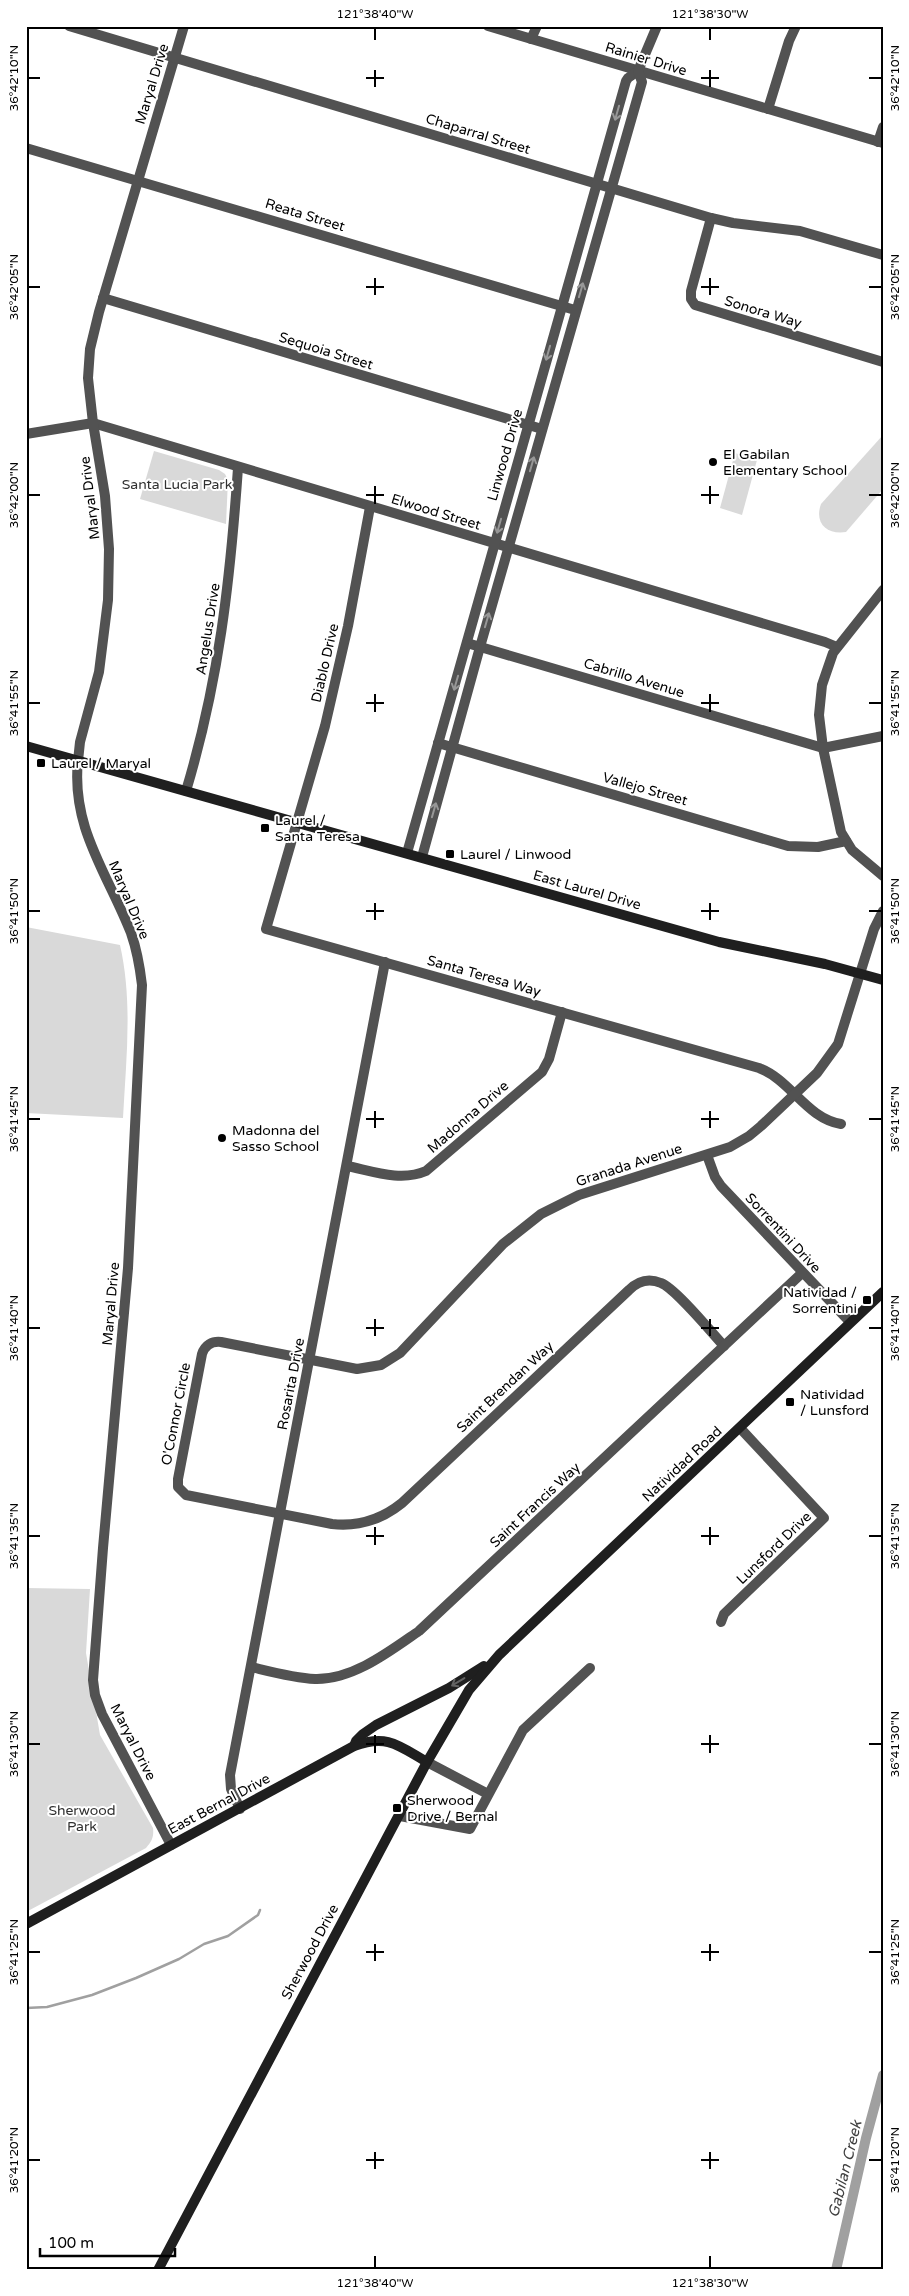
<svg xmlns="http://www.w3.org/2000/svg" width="909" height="2296" viewBox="0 0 909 2296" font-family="'Varela Round',sans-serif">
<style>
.green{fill:#d9d9d9}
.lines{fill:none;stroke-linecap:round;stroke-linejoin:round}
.stream{stroke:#a0a0a0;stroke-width:2.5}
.canal{stroke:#a0a0a0;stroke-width:10}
.minor{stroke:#525252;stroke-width:10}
.tertiary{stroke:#525252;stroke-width:10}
.secondary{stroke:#1f1f1f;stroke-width:10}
.oneway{stroke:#979797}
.oneway2{stroke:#626262}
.ticks{fill:none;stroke:#000;stroke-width:2}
.poi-dot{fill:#000;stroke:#fff;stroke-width:2}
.labels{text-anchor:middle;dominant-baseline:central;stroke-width:4;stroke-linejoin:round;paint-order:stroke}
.street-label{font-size:14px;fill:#000;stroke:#fff}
.poi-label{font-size:14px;fill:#000;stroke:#fff;text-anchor:start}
.park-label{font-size:14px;fill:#303030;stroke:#fff}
.water-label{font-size:15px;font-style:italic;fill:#414141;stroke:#fff}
.neatline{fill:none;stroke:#000;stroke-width:2}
.ticks-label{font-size:12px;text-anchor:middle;fill:#000}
</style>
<rect width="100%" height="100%" fill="#fff"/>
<g class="green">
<path d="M883 435V489L846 532C827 535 814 523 821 504Z"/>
<path d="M154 451 219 470 225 474 228 480 226 524 140 499Z"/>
<path d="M735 453 757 460 742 515 720 508Z"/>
<path d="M26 927 120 945C133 1002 126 1060 123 1118L26 1113Z"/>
<path d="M26 1588 90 1589 86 1653 100 1735 153 1828C154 1837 152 1841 146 1848L26 1912Z"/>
</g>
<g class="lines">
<path class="stream" d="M26 2008 47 2007 92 1995 136 1978 179 1959 204 1944 228 1936 258 1915 260 1910"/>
<path class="canal" d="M836 2270 866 2138 883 2075"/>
<g class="minor">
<path d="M488 26 883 143"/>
<path d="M531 39 537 26"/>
<path d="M768 109 789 41 796 26"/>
<path d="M878 142 883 127"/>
<path d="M26 148 575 310"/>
<path d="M711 218 691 291V299L695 305 883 362"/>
<path d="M103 298 542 429"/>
<path d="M26 434 93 423 825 642 837 647"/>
<path d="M370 507 348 626 325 726 266 929 759 1068C791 1080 806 1118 841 1124"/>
<path d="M883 590 833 653 822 685 819 715 823 748 841 832 852 850 883 876"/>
<path d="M467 643 823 748 883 736"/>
<path d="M438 743 788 846 818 847 846 841"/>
<path d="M78 761 80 742 99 672 108 600 109 549 105 496 93 423 88 378 90 349 99 312 184 26"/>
<path d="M186 791C219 681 230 582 238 468"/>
<path d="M707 1155 715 1177 721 1186 850 1322"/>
<path d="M347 1166C372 1171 401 1182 426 1171L542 1072 549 1059 562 1012"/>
<path d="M724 1346C712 1333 675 1288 661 1283 649 1278 638 1281 629 1290L402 1503C381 1520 359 1527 332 1524L186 1495 178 1487V1479L202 1354C205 1345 212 1341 221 1342L357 1369 381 1365 400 1353 503 1244 541 1214 579 1195 730 1147 749 1136 761 1126 817 1073 838 1044 874 929 883 911"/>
<path d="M721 1622 724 1614 824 1518 740 1428"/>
<path d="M251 1667C272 1672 294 1678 315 1679 353 1680 390 1651 419 1631L802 1273"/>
<path d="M427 1762 488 1794"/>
<path d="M240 1809 231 1789 230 1775 385 962"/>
<path d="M400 1816 470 1829 523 1730 590 1668"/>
</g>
<g class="tertiary">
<path d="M69 26 711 218 733 223 800 231 883 255"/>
<path d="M78 761C71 828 108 874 131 933 137 950 140 968 142 985L128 1268 103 1548 93 1680 95 1695 102 1714 171 1845"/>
<path d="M407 853 626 81 628 78 638 71 657 26"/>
<path d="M422 857 480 647 642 82 638 71"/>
</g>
<g class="secondary">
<path d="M26 746 719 942 825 964 883 980"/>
<path d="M354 1746 356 1741 363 1734 376 1725 449 1688 484 1666"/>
<path d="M26 1924 354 1746C387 1734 398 1745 427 1762"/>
<path d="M158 2270 427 1762 469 1690 499 1655 883 1292"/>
</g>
</g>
<defs><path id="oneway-shaft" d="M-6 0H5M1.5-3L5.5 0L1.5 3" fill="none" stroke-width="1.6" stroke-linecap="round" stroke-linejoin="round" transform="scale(1.25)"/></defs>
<g class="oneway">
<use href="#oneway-shaft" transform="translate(617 113) rotate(106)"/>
<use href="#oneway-shaft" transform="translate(581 290) rotate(-74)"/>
<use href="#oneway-shaft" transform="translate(548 353) rotate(106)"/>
<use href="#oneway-shaft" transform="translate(532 464) rotate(-74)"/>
<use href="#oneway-shaft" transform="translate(499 526) rotate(106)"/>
<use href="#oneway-shaft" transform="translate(487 620) rotate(-74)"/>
<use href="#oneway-shaft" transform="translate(456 683) rotate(106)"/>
<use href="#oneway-shaft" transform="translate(434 810) rotate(-74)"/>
</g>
<use class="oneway2" href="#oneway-shaft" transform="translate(458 1682) rotate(149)"/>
<path class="ticks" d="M375 28V40M710 28V40M375 70V87M710 70V87M28 78H40M366 78H384M701 78H719M869 78H882M375 278V295M710 278V295M28 287H40M366 287H384M701 287H719M869 287H882M375 486V504M710 486V504M28 495H40M366 495H384M701 495H719M869 495H882M375 694V712M710 694V712M28 703H40M366 703H384M701 703H719M869 703H882M375 903V920M710 903V920M28 911H40M366 911H384M701 911H719M869 911H882M375 1111V1128M710 1111V1128M28 1119H40M366 1119H384M701 1119H719M869 1119H882M375 1319V1336M710 1319V1336M28 1328H40M366 1328H384M701 1328H719M869 1328H882M375 1527V1545M710 1527V1545M28 1536H40M366 1536H384M701 1536H719M869 1536H882M375 1735V1753M710 1735V1753M28 1744H40M366 1744H384M701 1744H719M869 1744H882M375 1944V1961M710 1944V1961M28 1952H40M366 1952H384M701 1952H719M869 1952H882M375 2152V2169M710 2152V2169M28 2160H40M366 2160H384M701 2160H719M869 2160H882M375 2256V2268M710 2256V2268"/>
<g class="poi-dot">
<circle cx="713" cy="462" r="5"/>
<rect x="36" y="758" width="10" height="10" rx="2.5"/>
<rect x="260" y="823" width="10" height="10" rx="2.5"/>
<rect x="445" y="849" width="10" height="10" rx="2.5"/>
<circle cx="222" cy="1138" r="5"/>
<rect x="862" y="1295" width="10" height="10" rx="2.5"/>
<rect x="785" y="1397" width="10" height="10" rx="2.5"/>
<rect x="392" y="1803" width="10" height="10" rx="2.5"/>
</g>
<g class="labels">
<g class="street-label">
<text transform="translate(646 59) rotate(17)">Rainier Drive</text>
<text transform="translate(152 84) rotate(-73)">Maryal Drive</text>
<text transform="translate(478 134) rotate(17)">Chaparral Street</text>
<text transform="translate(305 215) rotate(17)">Reata Street</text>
<text transform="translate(763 312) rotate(17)">Sonora Way</text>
<text transform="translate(326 351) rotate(17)">Sequoia Street</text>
<text transform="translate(505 455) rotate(-74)">Linwood Drive</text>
<text transform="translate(90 498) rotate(-97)">Maryal Drive</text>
<text transform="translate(436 512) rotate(17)">Elwood Street</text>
<text transform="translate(208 629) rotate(-81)">Angelus Drive</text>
<text transform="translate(325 663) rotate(-77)">Diablo Drive</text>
<text transform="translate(634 678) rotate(17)">Cabrillo Avenue</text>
<text transform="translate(645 789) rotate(16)">Vallejo Street</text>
<text transform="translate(587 890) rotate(16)">East Laurel Drive</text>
<text transform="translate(129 900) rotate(67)">Maryal Drive</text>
<text transform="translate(484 976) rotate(16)">Santa Teresa Way</text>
<text transform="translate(468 1117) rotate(-41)">Madonna Drive</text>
<text transform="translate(629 1165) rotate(-18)">Granada Avenue</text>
<text transform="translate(783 1233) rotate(47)">Sorrentini Drive</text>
<text transform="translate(111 1304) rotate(-85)">Maryal Drive</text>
<text transform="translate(291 1384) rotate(-79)">Rosarita Drive</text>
<text transform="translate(505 1387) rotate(-43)">Saint Brendan Way</text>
<text transform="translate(176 1414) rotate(-79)">O'Connor Circle</text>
<text transform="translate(682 1464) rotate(-43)">Natividad Road</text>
<text transform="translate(535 1505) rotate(-43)">Saint Francis Way</text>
<text transform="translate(774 1548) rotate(-44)">Lunsford Drive</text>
<text transform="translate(133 1742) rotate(63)">Maryal Drive</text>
<text transform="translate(219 1804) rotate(-28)">East Bernal Drive</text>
<text transform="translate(310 1952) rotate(-62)">Sherwood Drive</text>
</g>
<g class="poi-label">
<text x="723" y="454">El Gabilan<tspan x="723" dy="16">Elementary School</tspan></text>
<text x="51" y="763">Laurel / Maryal</text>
<text x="275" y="820">Laurel /<tspan x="275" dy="16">Santa Teresa</tspan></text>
<text x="460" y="854">Laurel / Linwood</text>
<text x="232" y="1130">Madonna del<tspan x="232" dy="16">Sasso School</tspan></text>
<text x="857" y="1292" text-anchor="end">Natividad /<tspan x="857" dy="16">Sorrentini</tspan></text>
<text x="800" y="1394">Natividad<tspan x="800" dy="16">/ Lunsford</tspan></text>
<text x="407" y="1800">Sherwood<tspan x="407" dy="16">Drive / Bernal</tspan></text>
</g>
<g class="park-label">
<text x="177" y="484">Santa Lucia Park</text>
<text x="82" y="1810">Sherwood<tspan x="82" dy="16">Park</tspan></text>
</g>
<g class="water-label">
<text transform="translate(845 2169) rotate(-76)">Gabilan Creek</text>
</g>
</g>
<rect width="909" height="2296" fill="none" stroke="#ffffff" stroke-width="55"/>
<path d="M40 2248v8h135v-8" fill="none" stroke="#000000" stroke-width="2.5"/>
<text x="48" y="2248" font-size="15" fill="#000000" stroke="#ffffff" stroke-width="4" paint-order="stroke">100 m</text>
<rect x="28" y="28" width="854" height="2240" class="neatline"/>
<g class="ticks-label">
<text x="375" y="18">121°38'40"W</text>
<text x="710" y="18">121°38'30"W</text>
<text transform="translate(14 78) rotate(-90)" y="4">36°42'10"N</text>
<text transform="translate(895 78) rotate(-90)" y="4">36°42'10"N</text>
<text transform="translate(14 287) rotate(-90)" y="4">36°42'05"N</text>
<text transform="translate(895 287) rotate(-90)" y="4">36°42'05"N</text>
<text transform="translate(14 495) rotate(-90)" y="4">36°42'00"N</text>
<text transform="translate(895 495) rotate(-90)" y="4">36°42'00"N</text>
<text transform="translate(14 703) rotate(-90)" y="4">36°41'55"N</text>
<text transform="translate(895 703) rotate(-90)" y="4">36°41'55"N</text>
<text transform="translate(14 911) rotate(-90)" y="4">36°41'50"N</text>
<text transform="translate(895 911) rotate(-90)" y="4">36°41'50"N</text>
<text transform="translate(14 1119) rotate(-90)" y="4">36°41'45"N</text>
<text transform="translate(895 1119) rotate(-90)" y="4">36°41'45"N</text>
<text transform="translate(14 1328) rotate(-90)" y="4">36°41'40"N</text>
<text transform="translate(895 1328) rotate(-90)" y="4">36°41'40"N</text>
<text transform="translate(14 1536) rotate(-90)" y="4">36°41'35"N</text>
<text transform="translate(895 1536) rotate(-90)" y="4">36°41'35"N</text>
<text transform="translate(14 1744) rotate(-90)" y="4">36°41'30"N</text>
<text transform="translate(895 1744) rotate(-90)" y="4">36°41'30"N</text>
<text transform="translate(14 1952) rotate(-90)" y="4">36°41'25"N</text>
<text transform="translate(895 1952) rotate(-90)" y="4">36°41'25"N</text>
<text transform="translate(14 2160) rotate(-90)" y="4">36°41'20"N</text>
<text transform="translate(895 2160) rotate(-90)" y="4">36°41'20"N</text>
<text x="375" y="2287">121°38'40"W</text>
<text x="710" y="2287">121°38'30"W</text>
</g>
</svg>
